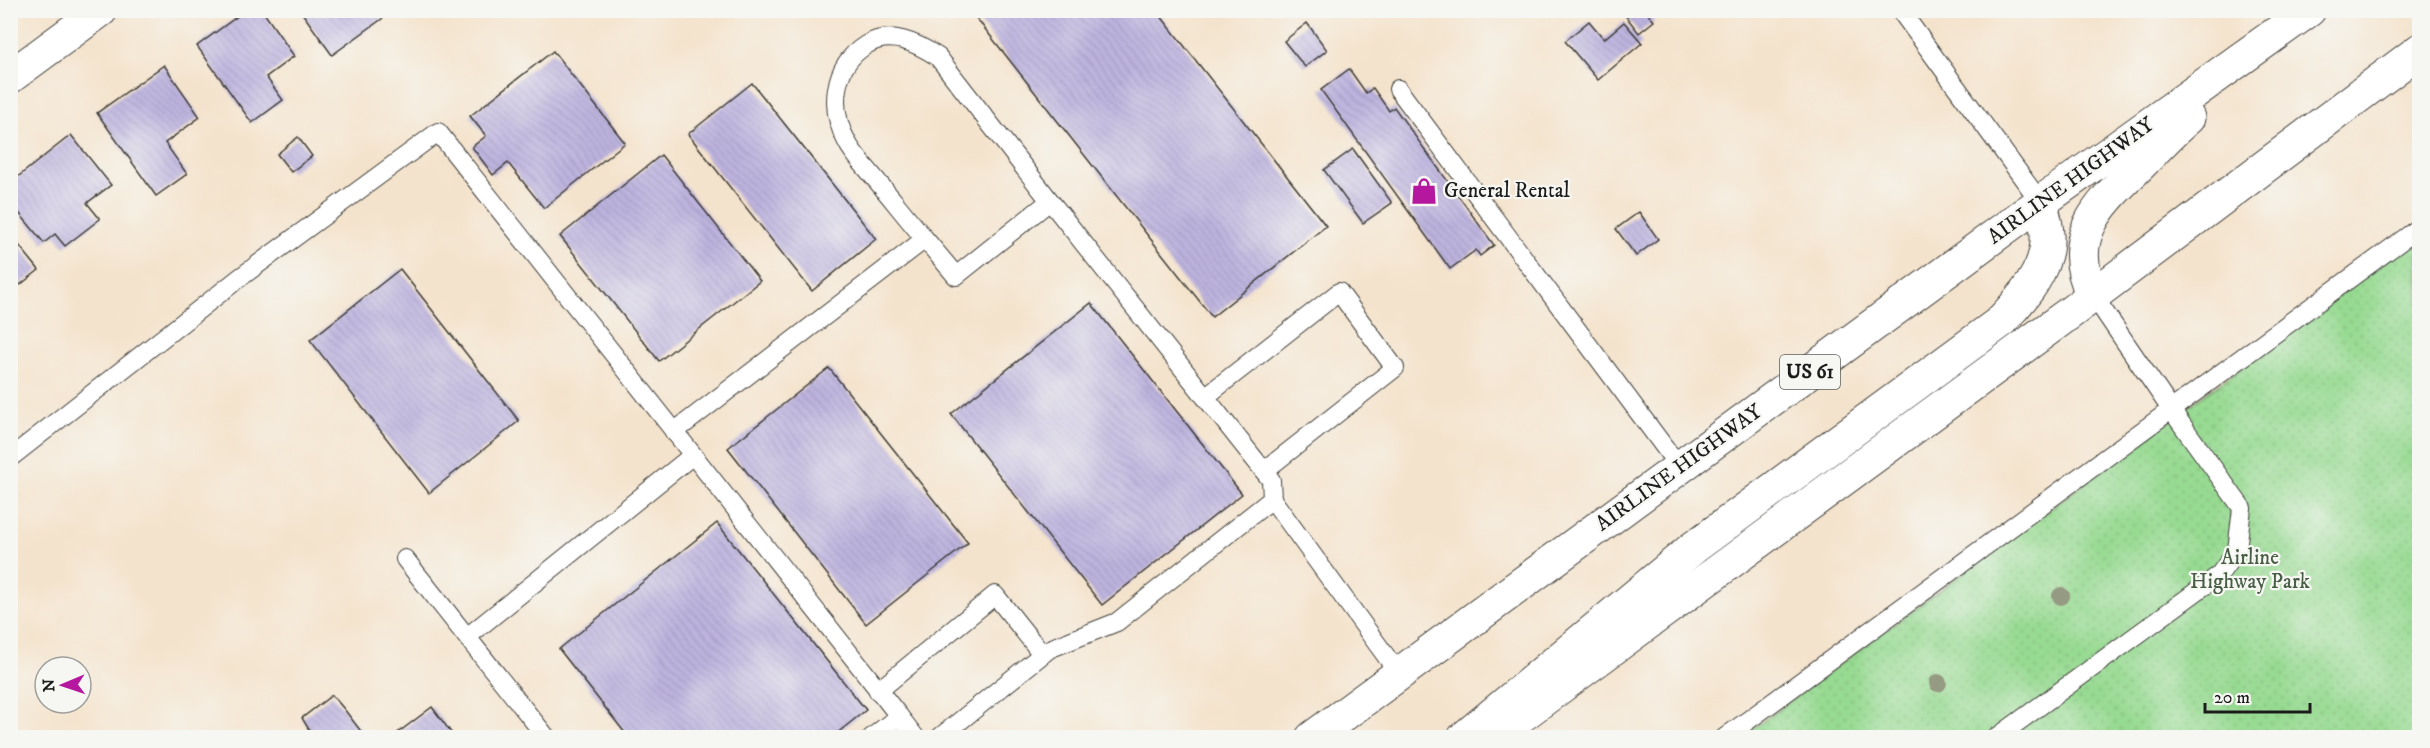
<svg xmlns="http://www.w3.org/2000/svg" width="2430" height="748" viewBox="0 0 2430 748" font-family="'IM FELL DW Pica',serif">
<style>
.park{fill:url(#park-dots);stroke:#5a7b57;stroke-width:1.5}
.building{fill:url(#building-back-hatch)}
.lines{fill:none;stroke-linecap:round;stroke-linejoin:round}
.service-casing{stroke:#3c3a36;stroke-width:20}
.minor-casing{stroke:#3c3a36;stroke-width:35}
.trunk-casing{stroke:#3c3a36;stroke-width:35}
.service{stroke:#fff;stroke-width:18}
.minor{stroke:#fff;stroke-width:33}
.trunk{stroke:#fff;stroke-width:33}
.tree{fill:#959a82}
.labels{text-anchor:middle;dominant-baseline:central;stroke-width:4.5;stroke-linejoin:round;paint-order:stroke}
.shield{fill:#f6f6f2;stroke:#5d5d5c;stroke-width:1.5}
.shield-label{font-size:20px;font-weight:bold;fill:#1c1c1c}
.street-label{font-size:21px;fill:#1c1c1c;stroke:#f6f6f2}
.poi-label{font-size:21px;fill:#1c1c1c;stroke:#f6f6f2;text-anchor:start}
.park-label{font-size:21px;fill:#475e45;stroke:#f6f6f2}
</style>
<defs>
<pattern id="park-dots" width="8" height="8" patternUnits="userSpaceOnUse" patternTransform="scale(1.5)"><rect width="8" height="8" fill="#97da92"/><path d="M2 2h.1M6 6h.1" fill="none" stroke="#82ba7d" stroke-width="1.8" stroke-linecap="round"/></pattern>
<pattern id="building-back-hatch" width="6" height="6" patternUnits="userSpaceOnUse" patternTransform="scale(1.5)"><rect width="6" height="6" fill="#bdb4df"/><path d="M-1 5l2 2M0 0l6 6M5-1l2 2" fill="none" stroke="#a29abf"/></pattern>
</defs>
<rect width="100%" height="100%" fill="#f6f6f2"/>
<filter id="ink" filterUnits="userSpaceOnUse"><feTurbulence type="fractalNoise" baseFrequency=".0167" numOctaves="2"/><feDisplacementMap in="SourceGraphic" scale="12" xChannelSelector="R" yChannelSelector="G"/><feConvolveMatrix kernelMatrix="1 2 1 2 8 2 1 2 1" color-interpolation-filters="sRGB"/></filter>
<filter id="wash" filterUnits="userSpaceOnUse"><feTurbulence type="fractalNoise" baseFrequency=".008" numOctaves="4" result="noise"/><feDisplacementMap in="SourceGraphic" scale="24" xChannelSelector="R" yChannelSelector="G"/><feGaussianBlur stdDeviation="1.35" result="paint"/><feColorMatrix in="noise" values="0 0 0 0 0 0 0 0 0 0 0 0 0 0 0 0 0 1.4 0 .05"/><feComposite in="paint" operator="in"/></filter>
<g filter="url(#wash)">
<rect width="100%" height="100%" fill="#f4e3cc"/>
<path class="park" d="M2419 236V737H1741Z"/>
<g id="blocks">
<g class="building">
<path d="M246 10H262L294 56 266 77 283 100 252 123 197 46Z"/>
<path d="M300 10H389L390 13 332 55Z"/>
<path d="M970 10H1156L1326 226 1212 317Z"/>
<path d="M1621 10H1645L1654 21 1639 33Z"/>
<path d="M1589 21 1604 39 1624 22 1642 43 1598 80 1565 41Z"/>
<path d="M1307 23 1327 50 1305 67 1284 41Z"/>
<path d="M553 51 625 143 544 208 508 163 493 175 472 147 486 136 470 116Z"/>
<path d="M164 65 200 117 165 143 187 174 156 196 97 113Z"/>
<path d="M1349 69 1366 93 1373 88 1389 111 1394 107 1494 245 1480 256 1476 250 1450 269 1321 90Z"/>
<path d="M752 83 876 239 812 291 688 134Z"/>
<path d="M71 135 111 185 87 203 100 219 65 246 55 234 44 243 10 202V183Z"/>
<path d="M298 137 312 156 291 172 277 154Z"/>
<path d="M1353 149 1392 203 1363 223 1324 170Z"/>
<path d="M661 155 760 281 659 361 560 236Z"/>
<path d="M1639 212 1658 239 1636 256 1616 229Z"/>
<path d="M10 234 39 270 20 285 10 272Z"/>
<path d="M400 269 519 421 429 493 310 340Z"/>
<path d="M1091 303 1242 494 1102 605 951 414Z"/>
<path d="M829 368 968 543 866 624 728 448Z"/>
<path d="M717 523 866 710 831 738H629L559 649Z"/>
<path d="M332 695 344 709 366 738H314L302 718Z"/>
<path d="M432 707 455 738H391Z"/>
</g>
</g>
</g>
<g filter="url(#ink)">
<use href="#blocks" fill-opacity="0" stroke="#3c3a36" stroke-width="1.5"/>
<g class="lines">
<defs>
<g id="service">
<path d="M1900 10 2041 203"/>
<path d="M1398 89 1680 468"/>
<path d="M1050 201 1271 480 1272 499"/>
<path d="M1205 397 1339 292 1395 368 1264 471"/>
<path d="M674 432 925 239 956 276 1050 201 938 57C917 43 890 30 866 45 832 66 829 109 847 142 853 154 864 165 872 175 890 196 907 218 925 239"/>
<path d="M10 458 238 279 438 132 899 716"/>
<path d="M405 559 547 738"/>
<path d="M467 637 693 455"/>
<path d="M878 691 995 595 1042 654"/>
<path d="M871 738 899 716 916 738"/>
<path d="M939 738 1049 649 1117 622 1272 499 1399 674"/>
<path d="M1724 738 2420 227"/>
<path d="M1996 738 2219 575 2237 550 2242 508 2170 408 2093 295"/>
</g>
<path id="minor" d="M10 77 101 10"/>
<g id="trunk">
<path d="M2093 295C2064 237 2099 205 2139 166 2155 150 2171 132 2188 118"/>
<path d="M1312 738 2012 223 2309 10"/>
<path d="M1464 738 1693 548 1999 323C2021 300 2049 270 2047 235 2047 225 2043 213 2041 203"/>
<path d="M1491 738 2071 312 2420 50"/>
</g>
</defs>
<use href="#service" class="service-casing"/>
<use href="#minor" class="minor-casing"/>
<use href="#trunk" class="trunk-casing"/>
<use href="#service" class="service"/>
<use href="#minor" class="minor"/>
<use href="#trunk" class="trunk"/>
</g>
<g class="tree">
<circle cx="2061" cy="596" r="9"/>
<circle cx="1938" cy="683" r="9"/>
</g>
</g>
<defs>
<symbol id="shop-bare" viewBox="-9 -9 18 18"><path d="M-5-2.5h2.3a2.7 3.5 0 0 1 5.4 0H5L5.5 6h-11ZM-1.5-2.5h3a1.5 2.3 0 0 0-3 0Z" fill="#b5179e" stroke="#f6f6f2" stroke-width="2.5" paint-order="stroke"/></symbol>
</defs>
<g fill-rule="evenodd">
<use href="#shop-bare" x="1405" y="172" width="38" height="38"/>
</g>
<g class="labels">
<rect class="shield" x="1780" y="355" width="60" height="34" rx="4.5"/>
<g class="shield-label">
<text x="1810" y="372">US 61</text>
</g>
<g class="street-label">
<text transform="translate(2071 181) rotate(-36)">AIRLINE HIGHWAY</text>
<text transform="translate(1679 468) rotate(-36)">AIRLINE HIGHWAY</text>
</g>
<g class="poi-label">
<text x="1444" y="191">General Rental</text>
</g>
<g class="park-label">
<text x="2250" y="558">Airline<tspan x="2250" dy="24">Highway Park</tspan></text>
</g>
</g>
<rect width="2430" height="748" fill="none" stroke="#f6f6f2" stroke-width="36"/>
<g transform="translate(63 685) rotate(268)"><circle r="28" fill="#f6f6f2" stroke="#9f9f9c" stroke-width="1.5"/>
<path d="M0-4.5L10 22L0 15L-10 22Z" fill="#b5179e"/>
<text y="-9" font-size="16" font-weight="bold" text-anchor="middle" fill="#1c1c1c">N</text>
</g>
<path d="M2205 703v9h105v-9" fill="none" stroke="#1c1c1c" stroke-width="3"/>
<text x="2214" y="703" font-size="18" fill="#1c1c1c" stroke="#f6f6f2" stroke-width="4.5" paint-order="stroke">20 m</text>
</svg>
